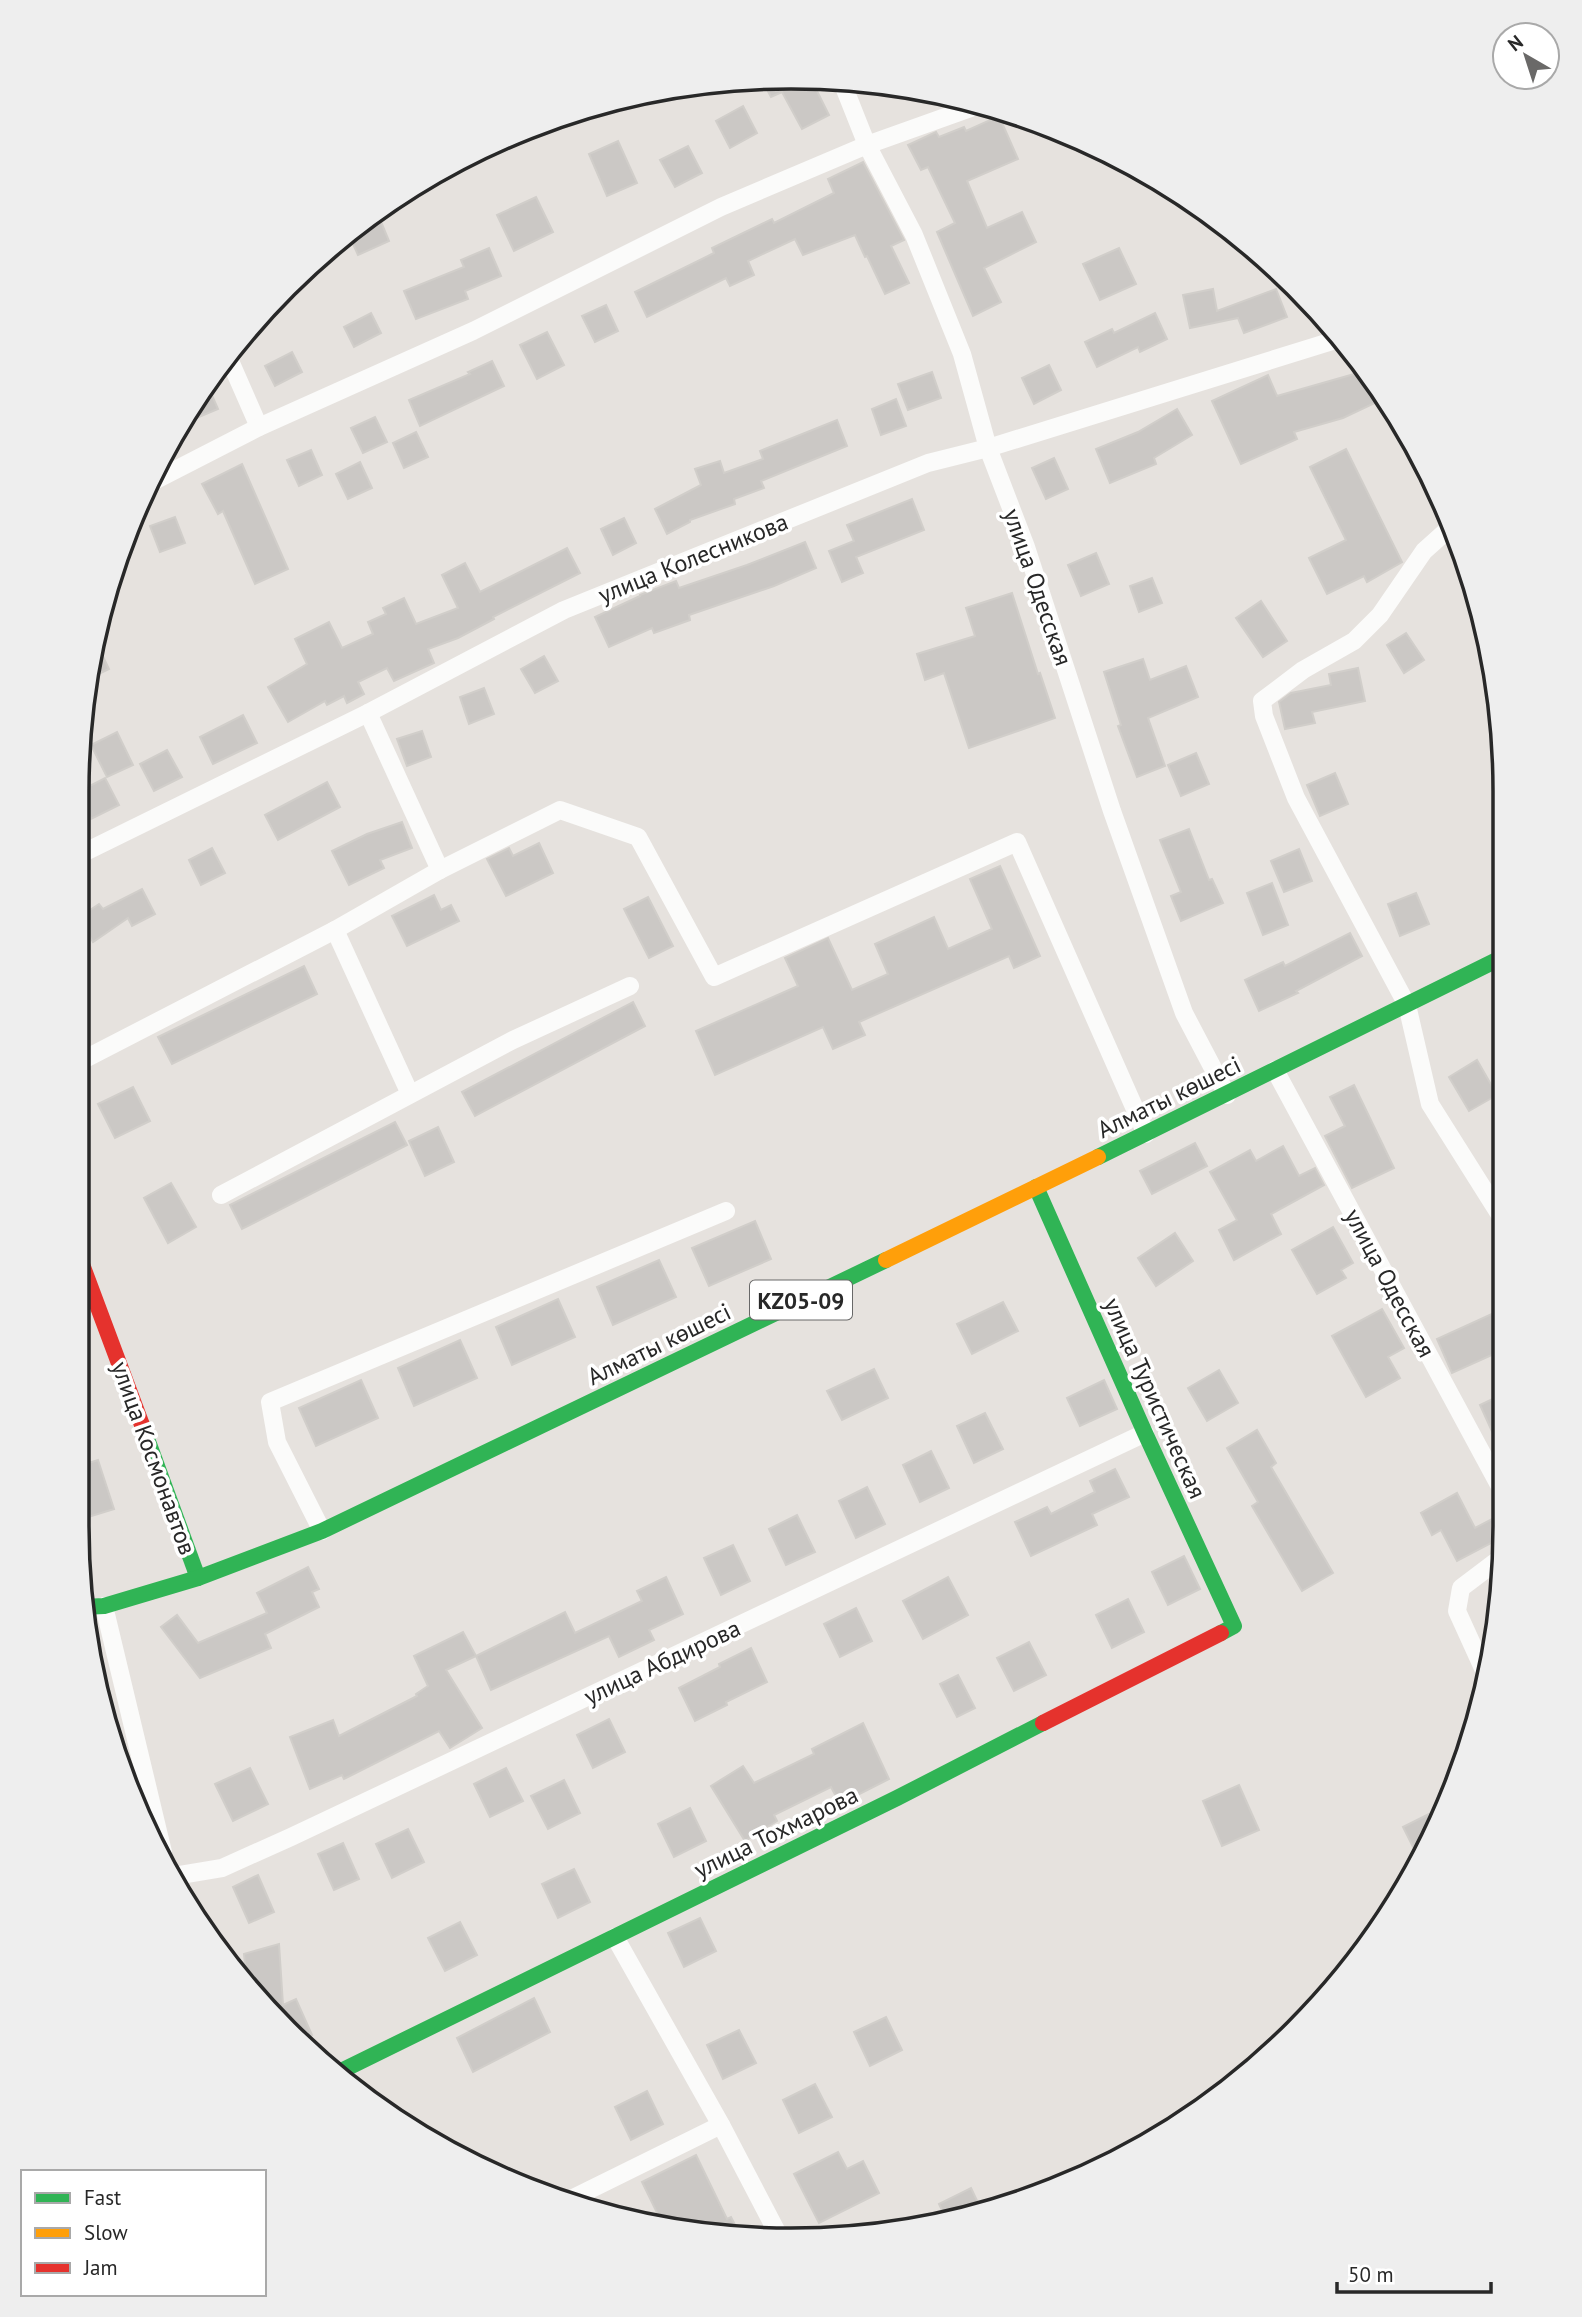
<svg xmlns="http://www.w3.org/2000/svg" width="1582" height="2317" viewBox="0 0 1582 2317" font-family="'PT Sans',sans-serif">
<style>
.building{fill:#cbc8c5;stroke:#d1ceca;stroke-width:2}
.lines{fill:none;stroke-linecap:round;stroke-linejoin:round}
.street{stroke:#fbfbfa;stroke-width:18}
.fast{stroke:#30b455;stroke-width:16}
.slow{stroke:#ff9f0a;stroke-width:16}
.jam{stroke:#e5322d;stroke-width:16}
.labels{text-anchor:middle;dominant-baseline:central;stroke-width:7;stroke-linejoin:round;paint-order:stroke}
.shield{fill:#fff;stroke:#686868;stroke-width:2}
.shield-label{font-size:23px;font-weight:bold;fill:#282828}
.street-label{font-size:24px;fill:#282828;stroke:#fff}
.rim{fill:none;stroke:#282828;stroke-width:3.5}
</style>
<rect width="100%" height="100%" fill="#e6e2de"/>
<g class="building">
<path d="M791 77 811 79 829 115 802 129 782 92 771 97 762 80Z"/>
<path d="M743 106 757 133 730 148 716 121Z"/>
<path d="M999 116 1018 159 967 181 987 228 1022 212 1036 242 984 268 1001 302 973 316 937 232 955 223 928 167 921 170 908 145 936 132 939 137 964 127 966 131Z"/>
<path d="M618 141 637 183 607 196 589 154Z"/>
<path d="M688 146 702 173 675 187 660 160Z"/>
<path d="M863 162 904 240 891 246 909 283 885 294 867 256 865 257 855 235 803 255 795 239 748 261 754 275 730 286 726 278 647 317 635 292 714 253 712 248 772 219 774 223 834 193 828 179Z"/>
<path d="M536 197 553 232 514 251 497 215Z"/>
<path d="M377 212 389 241 358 255 349 235Z"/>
<path d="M489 248 501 276 465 291 468 299 416 319 404 291 464 267 461 260Z"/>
<path d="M1119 248 1136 284 1100 300 1083 264Z"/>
<path d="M1213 289 1217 311 1276 289 1287 317 1244 333 1238 318 1190 328 1183 295Z"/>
<path d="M606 305 618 331 595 342 582 316Z"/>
<path d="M371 313 381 333 354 347 344 327Z"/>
<path d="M1155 313 1167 339 1140 352 1138 347 1097 367 1085 342 1112 329 1114 333Z"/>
<path d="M547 332 564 365 537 379 520 345Z"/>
<path d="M292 352 302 372 275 386 265 366Z"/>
<path d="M492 361 504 386 420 426 409 400 470 374 468 372Z"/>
<path d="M1049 365 1061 390 1034 404 1022 378Z"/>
<path d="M1365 371 1372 379 1379 401 1343 418 1294 432 1297 439 1241 464 1212 401 1268 375 1277 396Z"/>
<path d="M932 372 941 398 908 410 898 384Z"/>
<path d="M207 384 218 409 182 424 196 402Z"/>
<path d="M896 399 906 426 881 435 872 409Z"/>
<path d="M1177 409 1192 435 1154 458 1156 464 1110 483 1096 449 1138 432Z"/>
<path d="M375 417 387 442 363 453 351 428Z"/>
<path d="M837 420 847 446 761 481 764 488 734 499 735 504 690 520V522L667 534 655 509 701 485 695 469 720 461 724 473 763 459 760 451Z"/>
<path d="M416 432 428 457 404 468 393 443Z"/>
<path d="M1346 449 1402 562 1367 582 1364 576 1327 594 1309 558 1346 540 1310 467Z"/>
<path d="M311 450 322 475 299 486 287 460Z"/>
<path d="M1054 458 1068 489 1046 499 1032 468Z"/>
<path d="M360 462 372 488 348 499 336 474Z"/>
<path d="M242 464 288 569 255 584 223 511 218 514 202 484Z"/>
<path d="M912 499 924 530 856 557 863 573 842 582 829 551 854 541 847 525Z"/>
<path d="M175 517 185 543 160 552 150 526Z"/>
<path d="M624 518 636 543 613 555 601 529Z"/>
<path d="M805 542 816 568 774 586 689 615 690 620 654 633 652 628 609 647 595 617 640 596V595L676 581 679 588 747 565Z"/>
<path d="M567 548 580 573 493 617 494 619 458 638 428 649 434 663 394 681 387 668 358 682 364 694 347 703 344 696 327 705 325 701 288 722 268 687 307 664 295 639 329 622 342 648 373 634 368 622 386 614 383 608 404 598 416 624 458 608 442 575 465 563 480 592Z"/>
<path d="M1096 553 1109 584 1081 596 1068 565Z"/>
<path d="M1152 578 1162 603 1139 612 1130 586Z"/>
<path d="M1012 593 1038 674 1040 673 1055 718 969 748 944 673 925 680 917 654 975 636 966 608Z"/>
<path d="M1261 601 1287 641 1263 657 1236 618Z"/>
<path d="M1406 633 1424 660 1404 673 1387 645Z"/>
<path d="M95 640 109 669 88 679 91 652Z"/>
<path d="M544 656 558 681 535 693 521 669Z"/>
<path d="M1143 659 1150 680 1186 666 1198 697 1148 718 1165 766 1137 777 1118 726 1121 725 1104 672Z"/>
<path d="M1358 668 1365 701 1312 712 1315 723 1285 729 1279 702 1291 693 1331 685 1329 674Z"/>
<path d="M484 688 494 714 469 724 460 697Z"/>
<path d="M243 715 257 743 213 764 200 737Z"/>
<path d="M422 731 431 757 407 766 397 739Z"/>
<path d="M117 732 133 765 107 777 91 745Z"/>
<path d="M167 750 182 777 154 791 140 764Z"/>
<path d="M1196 753 1209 784 1181 796 1168 765Z"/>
<path d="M1335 773 1348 804 1320 816 1307 785Z"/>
<path d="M105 778 119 805 91 819 78 792Z"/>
<path d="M327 782 340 807 278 840 265 815Z"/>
<path d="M402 822 412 848 380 860 384 868 349 885 332 851 367 834Z"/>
<path d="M1189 829 1209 880 1212 879 1223 903 1181 921 1171 896 1181 892 1160 840Z"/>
<path d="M539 843 553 873 506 896 487 859 509 848 513 856Z"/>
<path d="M212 848 225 873 201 885 189 860Z"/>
<path d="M1299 849 1312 881 1284 892 1271 861Z"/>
<path d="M1000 866 1040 956 1014 968 1009 956 859 1022 865 1035 833 1049 823 1027 715 1075 696 1031 798 986 785 958 828 938 852 990 888 974 875 944 934 917 948 949 992 929 970 879Z"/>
<path d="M1272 883 1288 925 1263 935 1247 893Z"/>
<path d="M142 889 155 914 132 926 128 918 93 942 90 937 78 946V918L99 904 103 909Z"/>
<path d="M1416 893 1429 924 1400 936 1388 904Z"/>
<path d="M434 895 441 910 451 905 459 921 407 946 392 916Z"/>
<path d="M648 897 673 946 649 958 624 909Z"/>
<path d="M1350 933 1362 956 1296 991 1298 993 1259 1011 1245 980 1283 962 1285 966Z"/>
<path d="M304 966 317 994 172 1064 158 1037Z"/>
<path d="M633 1002 645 1026 475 1116 462 1092Z"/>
<path d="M1477 1060 1497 1095 1469 1111 1449 1077Z"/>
<path d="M1354 1085 1394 1168 1352 1188 1325 1136 1345 1126 1330 1097Z"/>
<path d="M133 1087 150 1121 115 1138 98 1104Z"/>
<path d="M395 1122 407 1145 242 1229 230 1205Z"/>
<path d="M438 1127 454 1162 425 1176 409 1141Z"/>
<path d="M1195 1143 1207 1166 1152 1194 1140 1171Z"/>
<path d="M1283 1146 1299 1176 1315 1168 1324 1185 1271 1214 1281 1234 1234 1260 1219 1230 1237 1220 1210 1172 1250 1150 1256 1161Z"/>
<path d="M171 1183 196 1227 168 1243 144 1198Z"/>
<path d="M755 1221 771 1259 709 1286 692 1248Z"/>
<path d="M1333 1227 1353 1263 1341 1270 1346 1278 1317 1294 1292 1250Z"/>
<path d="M1175 1233 1193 1261 1156 1286 1138 1258Z"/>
<path d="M659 1260 676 1297 613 1325 597 1287Z"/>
<path d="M558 1299 575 1337 512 1365 496 1327Z"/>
<path d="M1003 1302 1018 1331 972 1354 957 1324Z"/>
<path d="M1382 1309 1404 1348 1388 1357 1400 1378 1366 1397 1332 1336Z"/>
<path d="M1496 1312 1505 1332V1349L1452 1373 1437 1339Z"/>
<path d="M460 1340 477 1378 414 1406 398 1368Z"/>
<path d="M874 1369 888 1398 842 1420 827 1391Z"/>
<path d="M1219 1370 1238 1403 1207 1421 1188 1388Z"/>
<path d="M361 1380 378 1418 316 1446 299 1408Z"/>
<path d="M1104 1380 1117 1409 1080 1426 1067 1398Z"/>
<path d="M1505 1393V1460L1480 1405Z"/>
<path d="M985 1413 1003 1449 974 1463 957 1426Z"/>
<path d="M1257 1430 1276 1463 1271 1467 1333 1573 1302 1591 1252 1506 1258 1502 1227 1448Z"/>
<path d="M931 1451 949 1488 920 1502 903 1465Z"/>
<path d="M98 1460 114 1509 82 1519V1465Z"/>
<path d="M1115 1469 1129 1497 1092 1514 1097 1525 1031 1556 1015 1522 1047 1507 1051 1514 1095 1492 1090 1481Z"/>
<path d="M867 1487 885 1524 856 1538 839 1501Z"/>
<path d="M1457 1493 1475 1528 1492 1519 1495 1541 1457 1561 1441 1530 1432 1535 1421 1513Z"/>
<path d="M797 1515 815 1552 786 1565 769 1529Z"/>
<path d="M733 1545 750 1581 721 1595 704 1558Z"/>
<path d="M1184 1556 1200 1589 1168 1605 1152 1572Z"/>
<path d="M308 1567 319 1589 312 1592 319 1607 265 1634 271 1648 200 1678 161 1627 177 1615 198 1643 267 1613 257 1593Z"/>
<path d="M666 1577 683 1614 649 1630 654 1640 619 1657 609 1636 491 1690 476 1656 565 1612 575 1633 642 1601 637 1591Z"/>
<path d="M948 1577 968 1615 923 1639 903 1601Z"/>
<path d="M1128 1599 1144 1632 1112 1648 1096 1615Z"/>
<path d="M856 1608 872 1641 840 1657 824 1624Z"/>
<path d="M463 1632 476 1656 446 1670 482 1728 450 1748 439 1731 344 1779 342 1775 310 1789 290 1737 333 1720 339 1736 417 1696 416 1694 428 1686 414 1656Z"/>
<path d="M1029 1642 1046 1675 1014 1691 997 1658Z"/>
<path d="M751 1648 767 1682 726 1702 727 1705 695 1721 679 1688 720 1667 719 1664Z"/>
<path d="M958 1675 975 1708 957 1717 940 1684Z"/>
<path d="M609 1719 625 1752 593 1768 577 1735Z"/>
<path d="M863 1723 889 1779 840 1804 831 1787 774 1815 777 1821 745 1841 711 1786 743 1766 754 1783 814 1754 812 1749Z"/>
<path d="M250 1768 268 1804 233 1821 215 1784Z"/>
<path d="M506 1768 523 1801 490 1817 474 1784Z"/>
<path d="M564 1780 580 1813 548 1829 531 1796Z"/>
<path d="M1239 1785 1259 1830 1222 1846 1203 1801Z"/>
<path d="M1443 1807 1431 1842 1420 1861 1403 1827Z"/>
<path d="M690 1808 706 1841 674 1857 658 1824Z"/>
<path d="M408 1829 424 1862 392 1878 376 1844Z"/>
<path d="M343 1843 359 1879 334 1890 318 1854Z"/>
<path d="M574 1869 590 1902 558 1918 542 1884Z"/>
<path d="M258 1875 274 1912 249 1923 233 1887Z"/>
<path d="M700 1918 716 1951 684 1967 668 1933Z"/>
<path d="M460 1922 477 1955 445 1971 428 1938Z"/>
<path d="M279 1944 283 2005 296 1999 312 2035 298 2041 270 2011 260 1987 252 1989 247 1984 244 1954Z"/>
<path d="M534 1998 550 2032 473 2072 457 2038Z"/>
<path d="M886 2017 902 2050 870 2066 854 2032Z"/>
<path d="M739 2030 756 2063 723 2079 707 2045Z"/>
<path d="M815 2084 832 2117 799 2133 783 2100Z"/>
<path d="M647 2091 663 2124 631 2140 615 2107Z"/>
<path d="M838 2152 847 2169 863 2161 879 2193 819 2223 794 2174Z"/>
<path d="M696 2155 727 2219 731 2217 742 2238 663 2225 642 2182Z"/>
<path d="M971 2188 982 2211 947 2221 939 2204Z"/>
</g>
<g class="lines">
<g class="street">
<path d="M842 82 867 145 914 235 962 354 988 448 1026 547 1112 811 1184 1013 1227 1095"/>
<path d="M227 354 259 427"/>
<path d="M148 484 259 427 473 331 721 207 867 145 979 105"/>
<path d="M1453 525 1424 551 1380 615 1354 641 1303 670 1262 701 1264 716 1296 798 1407 1005 1430 1104 1505 1223"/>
<path d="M368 713 440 870"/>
<path d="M77 856 368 713 564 610 928 463 988 448 1339 339"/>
<path d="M335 930 410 1094"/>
<path d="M79 1062 335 930 440 870 560 810 638 837 714 977 1017 842 1146 1134"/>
<path d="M1275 1070 1505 1496"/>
<path d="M221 1195 513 1040 630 986"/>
<path d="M322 1531 277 1442 270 1402 726 1211"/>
<path d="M104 1606 163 1852"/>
<path d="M1487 1677 1457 1611 1461 1588 1502 1557"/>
<path d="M174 1876 222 1868 291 1837 1145 1433"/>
<path d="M615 1937 721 2125 779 2236"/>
<path d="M565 2202 721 2125"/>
</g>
<g class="fast">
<path d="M1098 1157 1505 956"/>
<path d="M1036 1187 1145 1433 1234 1626 1221 1633"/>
<path d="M142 1425 198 1578"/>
<path d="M83 1607 104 1606 198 1578 322 1531 886 1260"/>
<path d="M335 2074 897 1798 1043 1723"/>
</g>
<path class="slow" d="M886 1260 1098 1157"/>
<g class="jam">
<path d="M80 1259 142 1425"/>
<path d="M1043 1723 1221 1633"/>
</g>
</g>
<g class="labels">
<rect class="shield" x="750" y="1280.5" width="102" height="39" rx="5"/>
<g class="shield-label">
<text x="801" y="1300">KZ05-09</text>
</g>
<g class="street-label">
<text transform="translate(693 558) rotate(-22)">улица Колесникова</text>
<text transform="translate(1038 587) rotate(71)">улица Одесская</text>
<text transform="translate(1169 1097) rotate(-26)">Алматы көшесі</text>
<text transform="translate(1390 1283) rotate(62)">улица Одесская</text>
<text transform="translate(659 1344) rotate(-26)">Алматы көшесі</text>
<text transform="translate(1155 1398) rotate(66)">улица Туристическая</text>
<text transform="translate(154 1458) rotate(70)">улица Космонавтов</text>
<text transform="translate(662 1662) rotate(-25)">улица Абдирова</text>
<text transform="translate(776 1832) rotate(-26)">улица Тохмарова</text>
</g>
</g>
<path d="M0 0H1582V2317H0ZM791 89H791A702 702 0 0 1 1493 791V1526A702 702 0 0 1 791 2228H791A702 702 0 0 1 89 1526V791A702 702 0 0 1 791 89Z" fill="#eee" fill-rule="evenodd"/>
<path class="rim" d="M791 89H791A702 702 0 0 1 1493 791V1526A702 702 0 0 1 791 2228H791A702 702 0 0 1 89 1526V791A702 702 0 0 1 791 89Z"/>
<rect x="21" y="2170" width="245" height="126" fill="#ffffff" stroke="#a9a9a9" stroke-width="2"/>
<rect x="35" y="2193" width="35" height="10" fill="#30b455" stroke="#a9a9a9" stroke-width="2"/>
<text x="84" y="2205" font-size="21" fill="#282828">Fast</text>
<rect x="35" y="2228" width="35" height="10" fill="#ff9f0a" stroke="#a9a9a9" stroke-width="2"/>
<text x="84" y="2240" font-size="21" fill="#282828">Slow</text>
<rect x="35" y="2263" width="35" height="10" fill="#e5322d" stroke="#a9a9a9" stroke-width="2"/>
<text x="84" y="2275" font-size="21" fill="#282828">Jam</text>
<g transform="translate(1526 56) rotate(321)"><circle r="33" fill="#ffffff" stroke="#a9a9a9" stroke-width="2"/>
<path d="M0-5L12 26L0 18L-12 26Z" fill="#6a6968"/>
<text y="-10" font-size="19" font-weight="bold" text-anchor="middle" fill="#282828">N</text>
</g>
<path d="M1337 2282v10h154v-10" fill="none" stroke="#282828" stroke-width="3.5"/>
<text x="1348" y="2282" font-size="21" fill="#282828" stroke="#ffffff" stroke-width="5" paint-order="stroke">50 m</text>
</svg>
